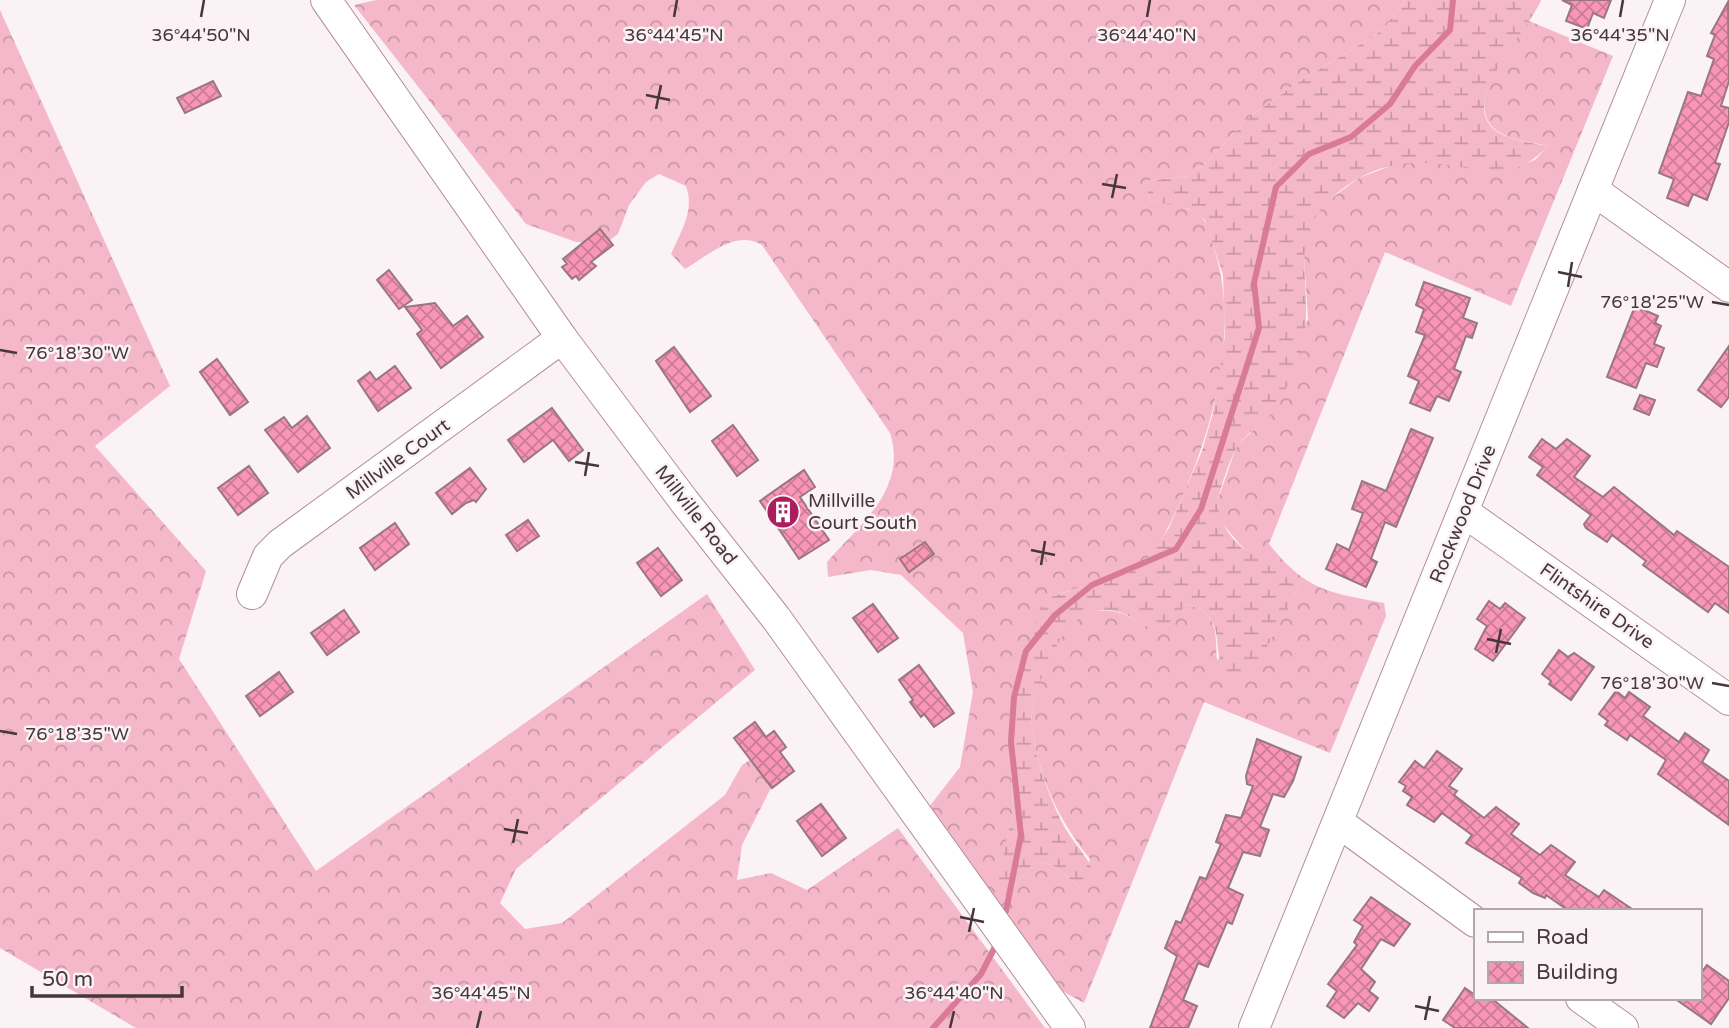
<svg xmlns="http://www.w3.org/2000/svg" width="1729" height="1028" viewBox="0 0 1729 1028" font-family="'Varela Round',sans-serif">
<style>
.forest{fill:url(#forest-crowns)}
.wetland{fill:url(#wetland-marsh)}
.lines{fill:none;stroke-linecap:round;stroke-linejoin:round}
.stream{stroke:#d97a99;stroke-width:6}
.building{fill:url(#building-cross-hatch);stroke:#997680;stroke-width:2}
.minor-casing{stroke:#b48f99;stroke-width:32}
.minor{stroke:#fff;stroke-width:30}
.ticks{fill:none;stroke:#46373b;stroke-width:2.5}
.labels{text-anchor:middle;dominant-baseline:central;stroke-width:5;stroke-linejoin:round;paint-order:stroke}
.street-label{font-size:19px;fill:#46373b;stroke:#faf2f4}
.poi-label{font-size:19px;fill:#46373b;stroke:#faf2f4;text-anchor:start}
.ticks-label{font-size:18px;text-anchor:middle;fill:#46373b;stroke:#faf2f4;stroke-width:5;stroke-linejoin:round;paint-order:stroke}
</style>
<defs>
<pattern id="forest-crowns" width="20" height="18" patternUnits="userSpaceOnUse" patternTransform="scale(1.75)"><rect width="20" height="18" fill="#f5b8ca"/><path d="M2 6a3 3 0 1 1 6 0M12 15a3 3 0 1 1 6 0" fill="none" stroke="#c896a5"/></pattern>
<pattern id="wetland-marsh" width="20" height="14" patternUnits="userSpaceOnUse" patternTransform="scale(1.75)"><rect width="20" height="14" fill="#f5b8ca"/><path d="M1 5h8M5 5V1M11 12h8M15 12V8" fill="none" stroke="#c896a5"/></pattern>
<pattern id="building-cross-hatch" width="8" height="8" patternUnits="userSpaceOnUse" patternTransform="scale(1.75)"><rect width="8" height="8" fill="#f996b6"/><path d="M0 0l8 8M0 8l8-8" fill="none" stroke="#cb7b95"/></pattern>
</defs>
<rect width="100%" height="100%" fill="#faf2f4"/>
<g class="forest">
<path d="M376 0H1405L1383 30 1297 83 1249 117 1206 163 1189 176 1146 181 1149 200C1167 204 1190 205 1203 219 1209 225 1211 240 1214 248 1239 328 1216 417 1185 491 1174 515 1164 541 1146 560 1133 575 1075 588 1053 596L1009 717 1013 809 996 893 1013 887 1036 861 1054 866 1082 889 1090 859C1059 821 1039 778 1032 729 1028 703 1049 648 1065 628 1088 603 1125 606 1145 629L1187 604C1219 615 1215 629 1217 660 1249 638 1286 622 1299 584L1251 557 1220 521 1217 502 1237 445 1269 416 1308 319 1304 258 1305 238 1312 218 1325 203 1359 178 1398 163 1439 162 1496 173 1535 160 1548 146C1531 142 1511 141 1496 130 1462 104 1512 45 1529 21L1613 56 1511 306 1385 252 1269 544C1307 591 1327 592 1384 603L1386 616 1330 753 1204 702 1084 1003 1055 987 929 807 960 767 973 692 963 633 901 575 871 570 828 577 827 562C860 524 908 489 890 433L762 245C736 229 709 255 685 269L671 254C681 231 695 211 686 186L659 174 646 182 629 205 618 234 606 243 576 242 526 224 354 5Z"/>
<path d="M0 10 170 386 95 446 206 571 179 659 316 871 707 594 755 670 516 869 500 903 525 929 562 923 725 795 742 765 771 747 774 782 742 845 737 880 771 873 807 890 898 828 1045 1028H136L0 948Z"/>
</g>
<path class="wetland" d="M1405 0H1541C1528 34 1441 115 1511 138 1523 142 1536 144 1548 146 1535 160 1518 170 1498 173 1487 175 1472 169 1461 167 1426 160 1391 160 1359 178 1268 231 1325 284 1298 361 1292 378 1279 404 1268 418 1259 427 1243 435 1237 447 1231 457 1216 497 1218 507 1224 548 1269 563 1299 584 1292 603 1260 667 1242 674 1237 676 1229 675 1225 676 1210 642 1229 618 1187 604L1162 630 1145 629C1132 615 1113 606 1093 612 1069 620 1061 636 1051 658 1042 675 1034 694 1032 713 1029 744 1051 805 1067 831 1077 848 1089 856 1094 876L1082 889 1054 866 1036 861 1013 887 995 894 1013 809 1009 717 1040 608 1053 596 1128 573 1145 562 1169 528 1202 451 1213 413 1225 335 1223 275 1205 220 1189 209 1149 200 1146 181 1189 176 1206 163 1249 117 1297 83 1383 30Z"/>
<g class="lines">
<g class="stream">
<path d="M1006 911 1021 835 1011 742 1014 697 1026 651 1055 615 1092 585 1176 549 1201 509 1259 328 1254 283 1276 187 1309 154 1351 137 1390 104 1415 66 1450 30 1453 0"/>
<path d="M933 1028 981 974 997 943"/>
</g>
</g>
<g class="building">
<path d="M1562 0H1611L1604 18 1593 13 1587 29 1566 21 1572 5Z"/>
<path d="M1728 2 1729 81 1721 106 1729 108V122L1715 163 1720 164 1707 200 1693 194 1688 206 1667 198 1674 179 1659 173 1688 92 1701 96 1714 59 1707 56 1715 35 1711 33Z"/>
<path d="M213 81 221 96 185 113 177 98Z"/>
<path d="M600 229 613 245 591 262 596 266 579 280 576 276 572 279 562 267 567 264 563 259Z"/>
<path d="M389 270 412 300 399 309 377 280Z"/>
<path d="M1424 282 1470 298 1463 318 1477 323 1472 338 1466 336 1454 369 1461 372 1449 401 1437 396 1430 411 1410 403 1419 381 1408 376 1425 335 1416 332 1424 309 1416 305Z"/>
<path d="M435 303 453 326 467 316 483 337 441 368 417 334 422 330 405 307Z"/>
<path d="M1635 306 1658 316 1655 323 1661 326 1654 344 1664 348 1657 367 1646 363 1636 388 1607 377Z"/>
<path d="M1729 346V397L1721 407 1698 390Z"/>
<path d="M674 347 711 396 690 412 656 361Z"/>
<path d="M217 359 248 402 230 415 200 372Z"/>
<path d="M395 366 411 388 378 411 358 381 370 372 376 380Z"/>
<path d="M1640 395 1655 400 1649 415 1634 409Z"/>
<path d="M552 408 583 450 569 461 553 440 524 462 508 440Z"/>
<path d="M307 416 330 448 298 472 265 430 284 417 292 428Z"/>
<path d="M733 425 758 460 737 476 712 441Z"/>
<path d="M1411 429 1433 438 1396 527 1385 522 1371 559 1377 562 1366 587 1326 569 1337 544 1349 550 1363 513 1352 509 1362 481 1386 491Z"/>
<path d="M1542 439 1556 449 1567 439 1590 456 1574 477 1603 497 1614 487 1674 535 1677 531 1729 567V613L1715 603 1708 612 1643 565 1646 561 1612 535 1607 542 1586 528 1584 524 1591 515 1537 475 1543 467 1529 457Z"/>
<path d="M249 466 268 493 238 515 218 488Z"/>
<path d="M470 468 486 489 476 502 474 500 466 503 452 514 436 493Z"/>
<path d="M804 470 815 487 800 497 829 540 799 559 760 501Z"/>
<path d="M528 520 539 536 517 551 506 535Z"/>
<path d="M395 523 409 544 375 570 360 548Z"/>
<path d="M925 542 934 554 909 572 900 559Z"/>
<path d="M658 548 682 580 661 596 637 563Z"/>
<path d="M1489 601 1500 609 1505 603 1525 618 1493 661 1475 649 1487 626 1477 619Z"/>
<path d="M873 604 898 638 878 652 853 618Z"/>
<path d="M344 610 359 632 327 655 311 633Z"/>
<path d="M1559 650 1568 657 1574 653 1594 667 1571 700 1549 684 1551 681 1542 674Z"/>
<path d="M919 665 954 713 934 727 924 714 921 717 910 702 913 700 899 680Z"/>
<path d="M279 672 293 692 260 716 246 696Z"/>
<path d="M1616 691 1625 698 1629 692 1650 707 1643 716 1679 742 1685 733 1709 750 1702 762 1729 781V825L1658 774 1666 760 1630 735 1627 740 1605 725 1608 721 1599 714Z"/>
<path d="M755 722 766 737 774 731 786 747 780 752 794 771 772 788 734 738Z"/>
<path d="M1257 739 1301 757 1293 781 1284 797 1273 794 1260 827 1269 830 1260 856 1243 852 1228 888 1243 895 1232 924 1227 922 1208 967 1198 963 1183 1000 1197 1006 1188 1028H1150L1177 956 1165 948 1176 921 1181 923 1200 877 1206 879 1221 844 1216 842 1226 815 1241 818 1253 786 1247 784 1246 776Z"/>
<path d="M1437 751 1462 769 1449 786 1457 791 1454 795 1484 818 1496 807 1519 824 1511 834 1540 855 1551 845 1575 862 1565 875 1599 897 1604 890 1635 911H1569L1546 895 1545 898 1533 893 1519 883 1522 878 1466 843 1472 835 1442 813 1434 822 1407 805 1412 797 1403 791 1406 786 1399 782 1415 761 1424 768Z"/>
<path d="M821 804 846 838 822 856 797 821Z"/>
<path d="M1371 897 1410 924 1394 946 1381 939 1361 969 1375 982 1369 991 1378 998 1369 1011 1358 1003 1344 1018 1327 1006 1337 991 1328 984 1357 945 1354 942 1363 926 1354 920Z"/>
<path d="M1707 965 1729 981V998L1711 1024 1674 998H1699V976Z"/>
<path d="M1465 988 1475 995V998H1491L1528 1028H1455L1443 1020Z"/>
</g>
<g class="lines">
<defs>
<g id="minor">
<path d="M326 0 562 338 684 501 776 618 1070 1028"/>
<path d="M1593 190 1729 287"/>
<path d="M1464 512 1729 700"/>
<path d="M252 594 268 556 280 544 562 338"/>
<path d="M1338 822 1475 922"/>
<path d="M1581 998 1623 1028"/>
<path d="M1254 1028 1670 0"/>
</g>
</defs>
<use href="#minor" class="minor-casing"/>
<use href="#minor" class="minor"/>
</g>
<path class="ticks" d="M201 17 204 0M674 17 677 0M1147 17 1150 0M1620 17 1623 0M646 95 670 100M656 109 661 85M1102 184 1126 188M1112 198 1117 174M1558 272 1582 277M1568 287 1572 262M1712 302 1729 305M0 350 17 353M575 462 599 466M585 476 589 452M1031 550 1055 555M1041 565 1045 541M1487 639 1511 644M1496 653 1501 629M1712 683 1729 686M0 731 17 734M504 829 528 833M513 843 518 819M960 917 984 922M969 932 974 908M1415 1006 1439 1011M1425 1020 1430 996M477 1028 481 1011M950 1028 954 1011"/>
<defs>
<symbol id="building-disc" viewBox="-11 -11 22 22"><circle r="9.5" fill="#ab1e5e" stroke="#faf2f4"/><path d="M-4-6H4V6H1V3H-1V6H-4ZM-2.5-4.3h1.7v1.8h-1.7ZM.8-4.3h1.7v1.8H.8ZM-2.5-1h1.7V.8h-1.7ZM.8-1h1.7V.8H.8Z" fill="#fff"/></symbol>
</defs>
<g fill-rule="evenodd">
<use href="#building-disc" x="764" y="493" width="38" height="38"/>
</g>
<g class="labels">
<g class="street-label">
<text transform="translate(398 459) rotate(-36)">Millville Court</text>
<text transform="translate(1463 514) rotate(-68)">Rockwood Drive</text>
<text transform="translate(696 515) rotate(52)">Millville Road</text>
<text transform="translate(1597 606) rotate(35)">Flintshire Drive</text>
</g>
<g class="poi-label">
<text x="808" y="501">Millville<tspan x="808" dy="22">Court South</tspan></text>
</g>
</g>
<g class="ticks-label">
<text x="201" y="41">36°44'50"N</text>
<text x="674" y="41">36°44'45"N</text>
<text x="1147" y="41">36°44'40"N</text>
<text x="1620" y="41">36°44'35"N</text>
<text x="1652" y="308">76°18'25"W</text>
<text x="77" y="359">76°18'30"W</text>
<text x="1652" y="689">76°18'30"W</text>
<text x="77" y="740">76°18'35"W</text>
<text x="481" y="999">36°44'45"N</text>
<text x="954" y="999">36°44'40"N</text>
</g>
<rect x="1474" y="909" width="228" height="91" fill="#faf2f4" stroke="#b2a7aa" stroke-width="2"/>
<rect x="1488" y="932" width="35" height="10" fill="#ffffff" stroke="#b2a7aa" stroke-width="2"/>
<text x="1536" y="944" font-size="21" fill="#46373b">Road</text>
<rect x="1488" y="962" width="35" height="21" fill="url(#building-cross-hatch)" stroke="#b2a7aa" stroke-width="2"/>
<text x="1536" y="979" font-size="21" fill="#46373b">Building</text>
<path d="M32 986v10h150v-10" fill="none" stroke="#46373b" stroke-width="3.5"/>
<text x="42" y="986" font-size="21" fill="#46373b" stroke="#faf2f4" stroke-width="5" paint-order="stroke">50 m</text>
</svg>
